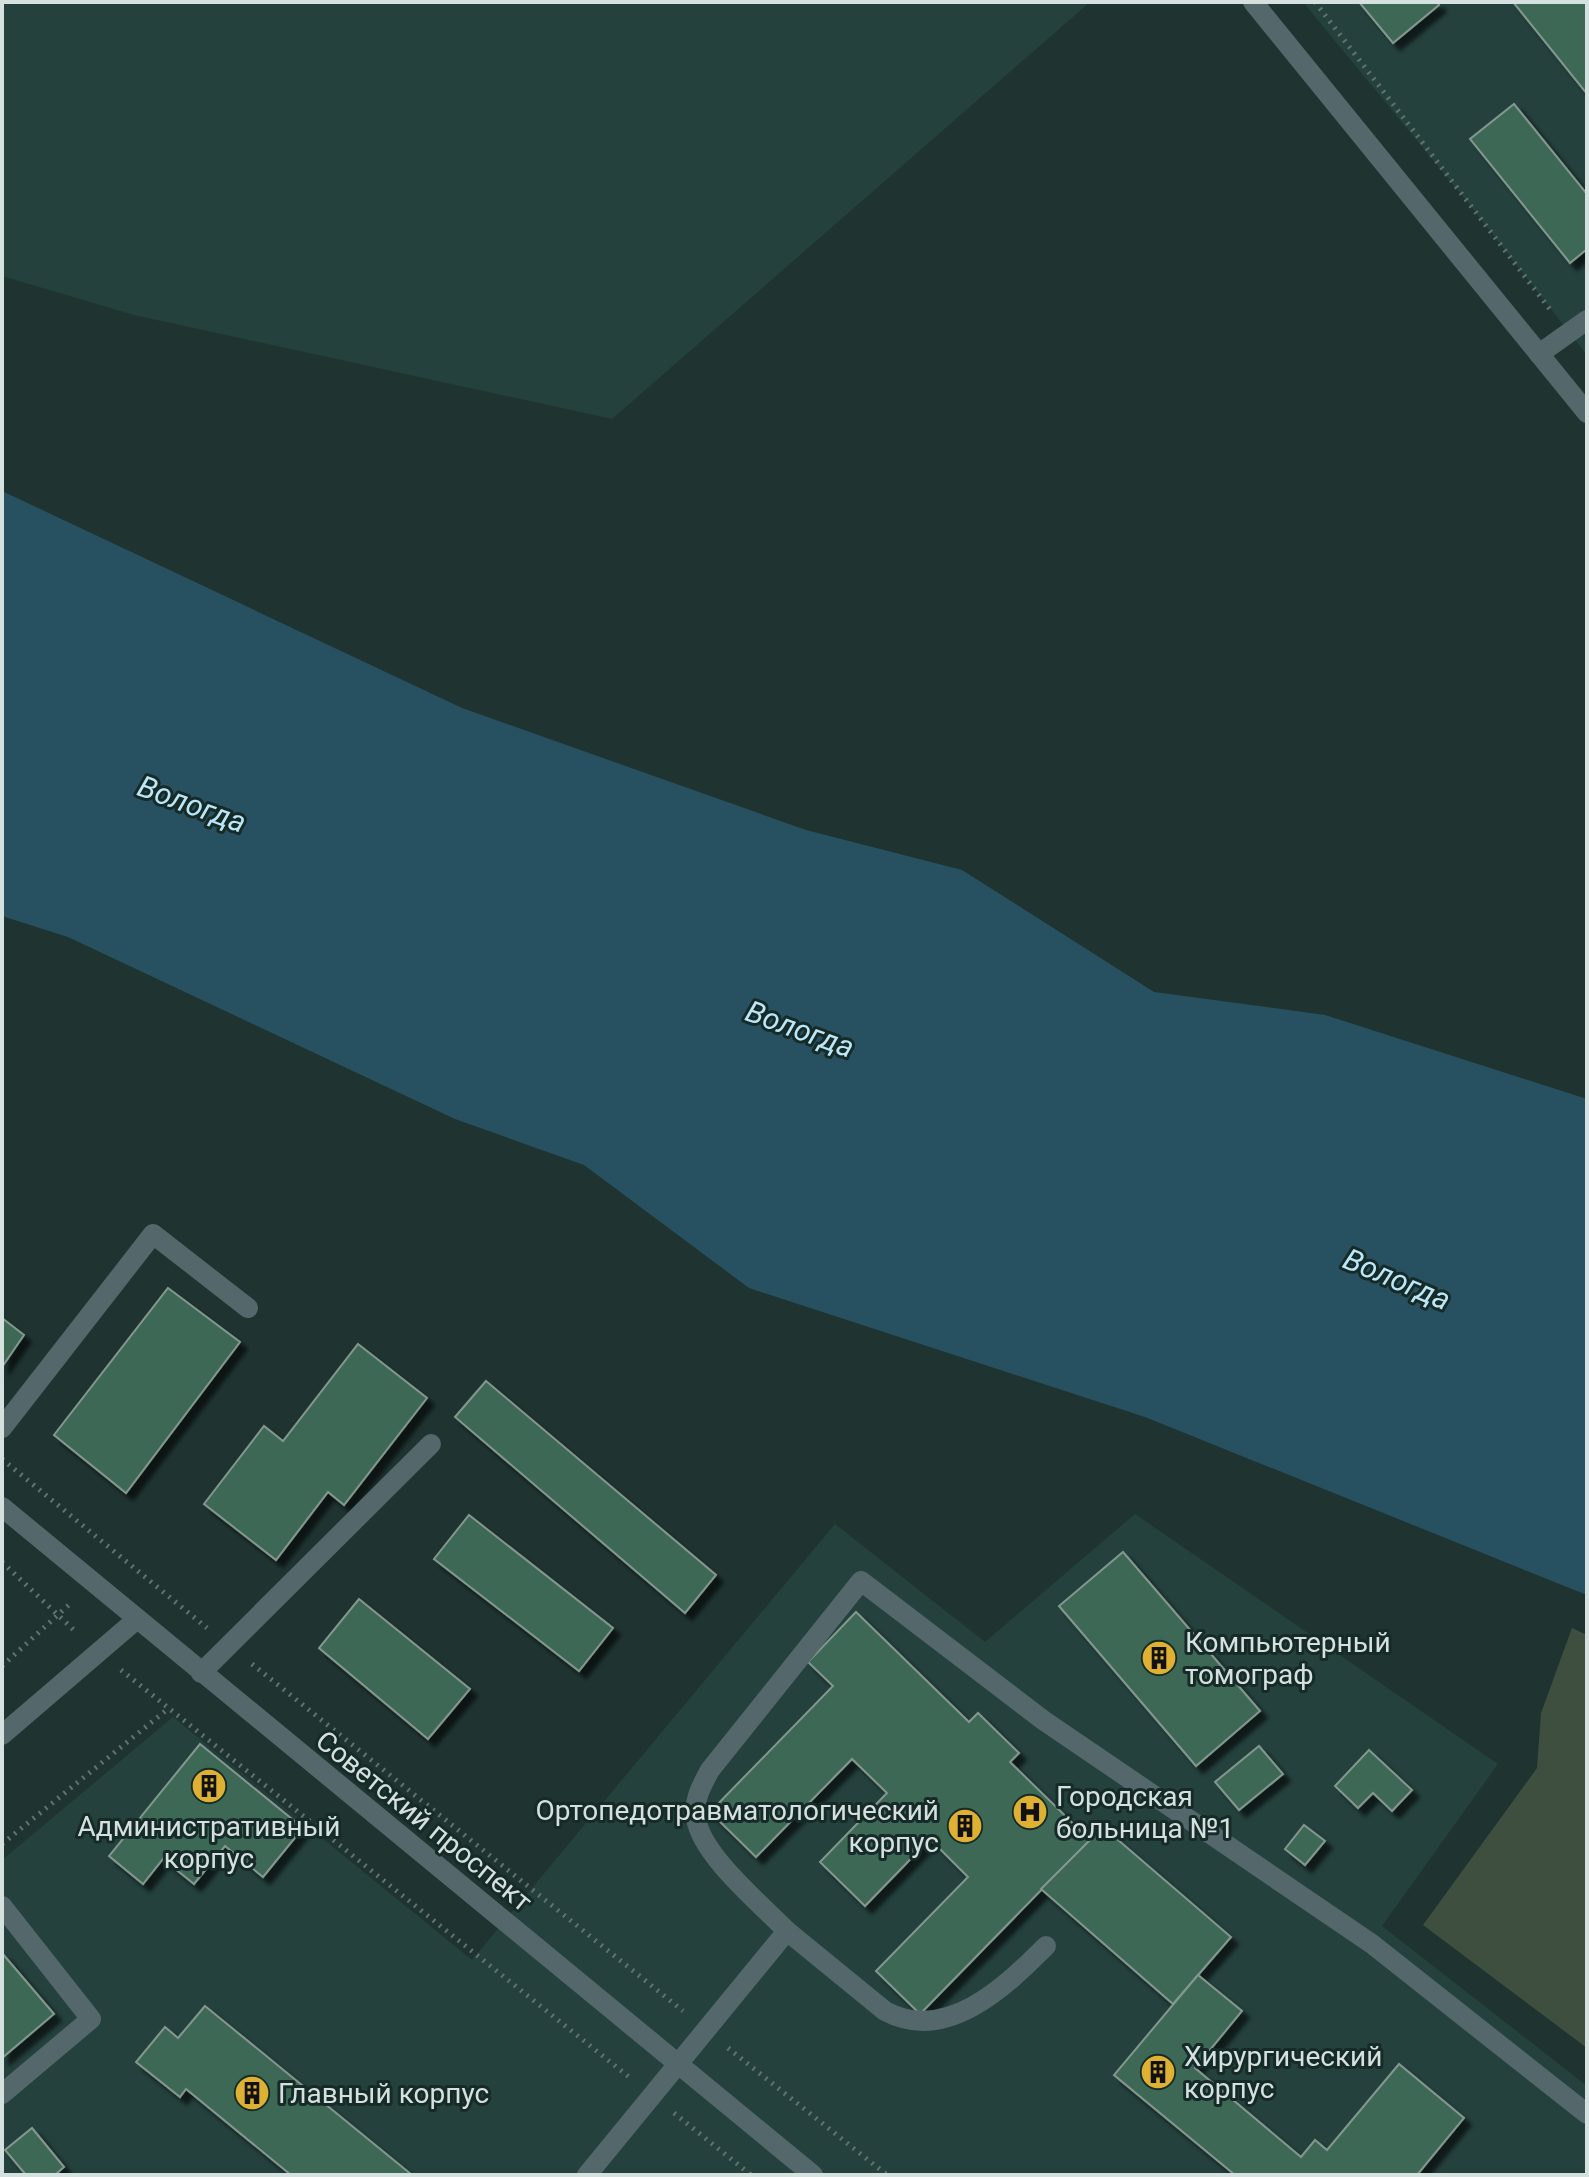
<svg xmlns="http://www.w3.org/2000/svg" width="1589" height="2177" viewBox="0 0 1589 2177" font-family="Roboto,sans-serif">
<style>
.built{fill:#24413e}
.green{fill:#3e4f3f}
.water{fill:#275160}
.building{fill:#3e6756;stroke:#83978e;stroke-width:2;filter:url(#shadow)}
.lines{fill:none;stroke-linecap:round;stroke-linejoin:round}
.path{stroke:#617270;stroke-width:5;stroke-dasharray:2 6;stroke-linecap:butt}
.minor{stroke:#54686b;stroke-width:20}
.labels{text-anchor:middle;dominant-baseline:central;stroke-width:6;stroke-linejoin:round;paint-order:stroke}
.poi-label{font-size:28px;fill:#d5e1df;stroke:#162a27;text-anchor:start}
.street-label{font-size:28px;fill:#d5e1df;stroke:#162a27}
.water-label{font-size:30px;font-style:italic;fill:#bce7f8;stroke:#162a27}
</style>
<defs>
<filter id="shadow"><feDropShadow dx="7" dy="7" stdDeviation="2" flood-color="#0009"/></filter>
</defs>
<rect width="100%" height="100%" fill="#1f3431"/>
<g class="built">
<path d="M2 2H1090L612 419 134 315 2 276Z"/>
<path d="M1303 2H1587V355L1465 199Z"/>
<path d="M1135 1514 1498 1764 1382 1926 1587 2086V2175H2V1860L173 1717 472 1960 835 1524 985 1642Z"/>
</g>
<path class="green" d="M1572 1628 1587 1635V2048L1423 1925 1537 1768 1541 1713Z"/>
<path class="water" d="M2 491 462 708 806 830 962 870 1154 992 1325 1015 1587 1099V1595L1145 1417 749 1288 584 1165 455 1119 68 937 2 916Z"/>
<g class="building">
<path d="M1359 2H1437L1439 5 1393 43Z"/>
<path d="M1513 2H1587V94Z"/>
<path d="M1514 104 1587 194V249L1570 263 1470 139Z"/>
<path d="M168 1288 240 1342 126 1493 54 1435Z"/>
<path d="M2 1318 24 1335 2 1367Z"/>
<path d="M358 1344 427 1398 344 1505 328 1492 276 1560 204 1504 264 1426 283 1441Z"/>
<path d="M486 1381 716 1575 685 1613 455 1417Z"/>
<path d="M469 1515 613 1628 579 1671 434 1559Z"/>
<path d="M1123 1552 1260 1711 1196 1766 1059 1606Z"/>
<path d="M359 1599 470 1689 428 1739 319 1648Z"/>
<path d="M856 1612 969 1722 978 1713 1019 1753 1010 1762 1090 1840 920 2014 876 1971 968 1877 930 1839 865 1906 820 1862 887 1793 852 1759 756 1857 710 1812 833 1686 808 1662Z"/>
<path d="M200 1744 303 1828 263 1877 225 1846 194 1884 163 1859 143 1884 109 1856Z"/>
<path d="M1259 1746 1283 1774 1239 1810 1215 1782Z"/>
<path d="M1369 1750 1412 1790 1392 1811 1373 1793 1358 1808 1335 1786Z"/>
<path d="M1304 1825 1325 1841 1305 1865 1285 1849Z"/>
<path d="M1103 1827 1231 1937 1173 2004 1041 1889Z"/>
<path d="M2 1953 54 2014 2 2058Z"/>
<path d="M1198 1975 1242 2011 1195 2068 1301 2157 1315 2140 1327 2150 1399 2064 1464 2118 1417 2175H1235L1114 2075Z"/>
<path d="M205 2006 412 2175H291L186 2089 180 2097 136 2062 165 2027 178 2038Z"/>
<path d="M32 2128 64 2167 55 2175H26L5 2150Z"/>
</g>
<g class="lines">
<g class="path">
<path d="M1315 2 1552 312"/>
<path d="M2 1459 207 1628"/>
<path d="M2 1562 77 1633"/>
<path d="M252 1664 683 2011"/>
<path d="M2 1666 72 1602"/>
<path d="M121 1670 629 2077"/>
<path d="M2 1844 169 1708"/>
<path d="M728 2048 887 2175"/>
<path d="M674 2113 751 2175"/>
</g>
<g class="minor">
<path d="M1253 2 1587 413"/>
<path d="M1539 354 1587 320"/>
<path d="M2 1428 153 1234 248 1308"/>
<path d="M2 1507 813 2175"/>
<path d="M201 1673 431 1444"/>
<path d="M2 1735 136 1620"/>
<path d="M2 1906 91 2019 2 2094"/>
<path d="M787 1931 885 2011C946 2044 1005 1987 1046 1946"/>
<path d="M587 2175 787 1931C761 1904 701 1855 696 1818 693 1800 702 1785 710 1770L861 1581 1043 1720 1372 1944 1587 2114"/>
</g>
</g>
<defs>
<symbol id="building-disc" viewBox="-11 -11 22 22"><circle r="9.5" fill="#deb133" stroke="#162a27"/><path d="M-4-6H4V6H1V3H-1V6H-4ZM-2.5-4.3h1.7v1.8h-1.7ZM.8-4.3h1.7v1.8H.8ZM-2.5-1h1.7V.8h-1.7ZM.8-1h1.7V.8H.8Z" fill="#111"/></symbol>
<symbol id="hospital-disc" viewBox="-11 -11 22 22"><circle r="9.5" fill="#deb133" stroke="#162a27"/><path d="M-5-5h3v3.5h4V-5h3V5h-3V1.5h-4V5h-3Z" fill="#111"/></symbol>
</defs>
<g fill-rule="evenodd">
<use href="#building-disc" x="1139" y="1638" width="40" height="40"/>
<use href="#building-disc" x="189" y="1766" width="40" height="40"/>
<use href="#hospital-disc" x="1010" y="1792" width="40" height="40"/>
<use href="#building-disc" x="945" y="1806" width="40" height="40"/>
<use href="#building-disc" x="1138" y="2052" width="40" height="40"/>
<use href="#building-disc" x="232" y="2073" width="40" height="40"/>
</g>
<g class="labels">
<g class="poi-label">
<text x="1185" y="1642">Компьютерный<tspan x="1185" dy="32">томограф</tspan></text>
<text x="1056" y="1796">Городская<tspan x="1056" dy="32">больница №1</tspan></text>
<text x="939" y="1810" text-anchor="end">Ортопедотравматологический<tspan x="939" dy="32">корпус</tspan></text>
<text x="209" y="1826" text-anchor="middle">Административный<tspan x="209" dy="32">корпус</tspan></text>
<text x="1184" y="2056">Хирургический<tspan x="1184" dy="32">корпус</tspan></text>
<text x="278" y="2093">Главный корпус</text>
</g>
<g class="street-label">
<text transform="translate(424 1821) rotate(39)">Советский проспект</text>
</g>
<g class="water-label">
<text transform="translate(192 804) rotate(20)">Вологда</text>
<text transform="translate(800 1029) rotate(20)">Вологда</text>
<text transform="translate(1397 1279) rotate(23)">Вологда</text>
</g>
</g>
<rect width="1589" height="2177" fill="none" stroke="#d5e1df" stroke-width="8"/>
</svg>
